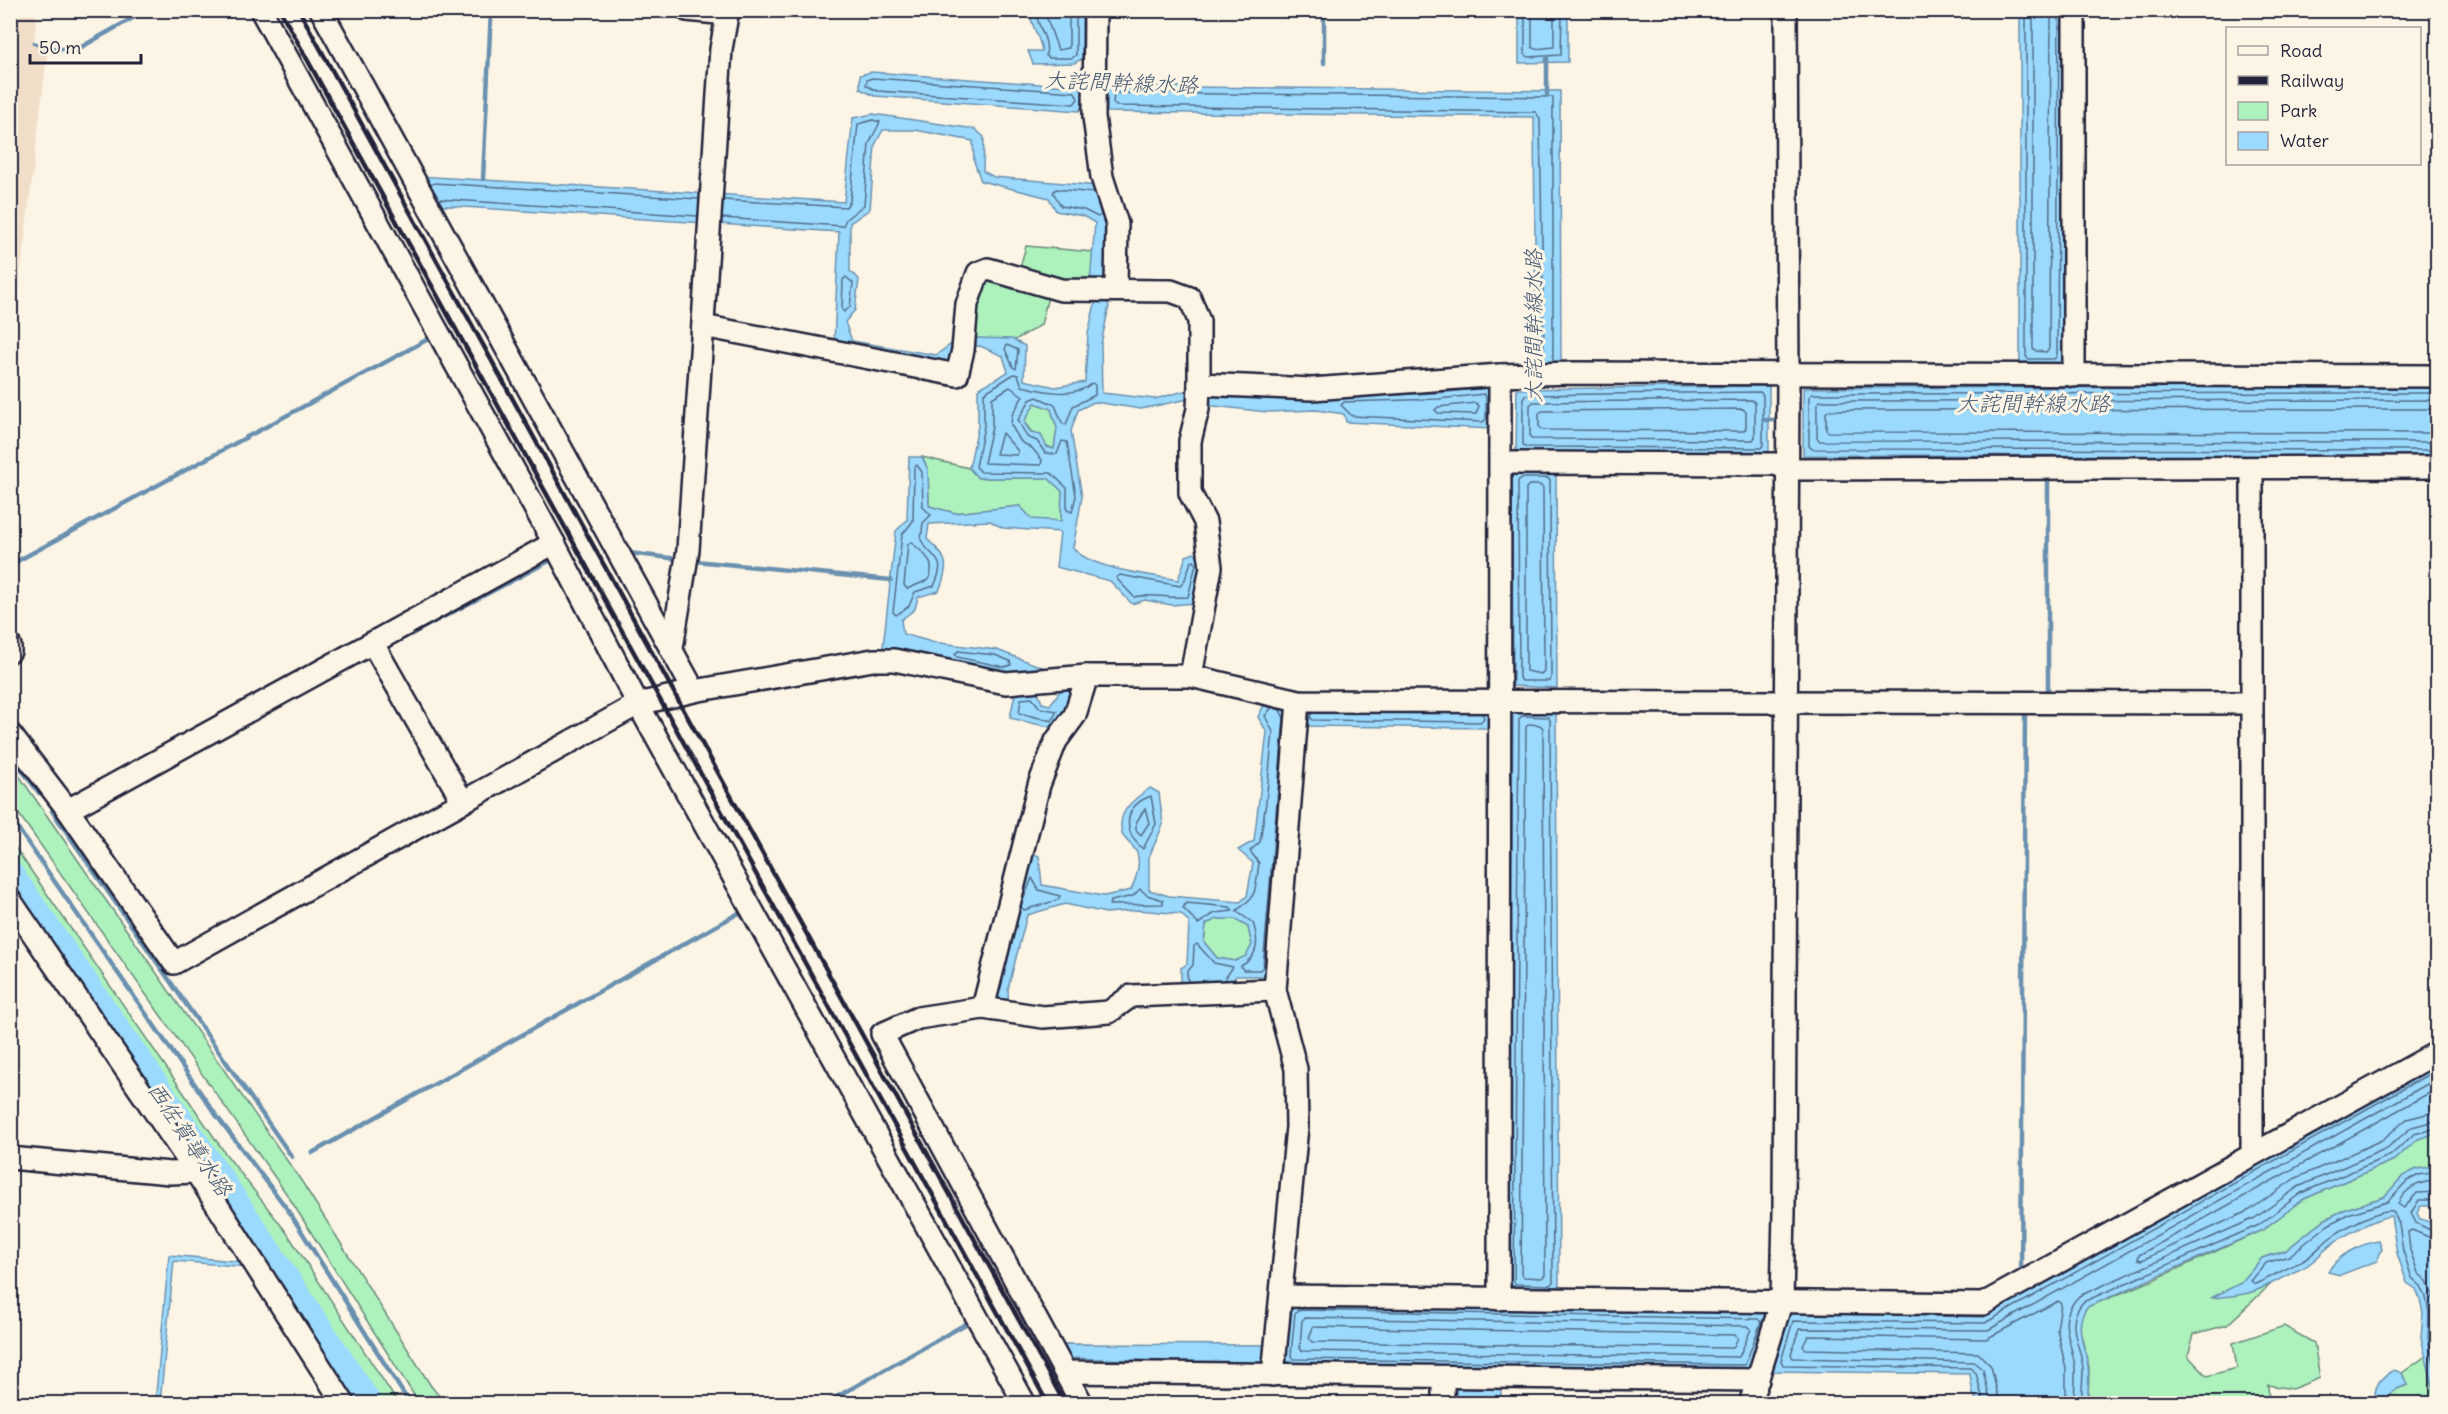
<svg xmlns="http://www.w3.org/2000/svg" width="2448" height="1414" viewBox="0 0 2448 1414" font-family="Delius,'Klee One',sans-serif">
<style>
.built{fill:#f1dec9}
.green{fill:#adf1bc;stroke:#688a7c;stroke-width:1.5}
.water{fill:#9bdafd;stroke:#6b90af;stroke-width:1.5;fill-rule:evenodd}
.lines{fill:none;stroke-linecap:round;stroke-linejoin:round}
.shore{stroke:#526c89;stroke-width:1.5}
.stream{stroke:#6b90af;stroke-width:4.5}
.river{stroke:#9bdafd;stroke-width:27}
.minor-casing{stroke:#22223b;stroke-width:26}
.minor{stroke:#fcf5e5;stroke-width:21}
.rail{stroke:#22223b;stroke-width:4.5}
.labels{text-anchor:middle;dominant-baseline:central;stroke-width:6;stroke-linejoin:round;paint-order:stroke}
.water-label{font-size:22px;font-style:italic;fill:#465975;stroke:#fcf5e5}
</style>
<rect width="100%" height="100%" fill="#fcf5e5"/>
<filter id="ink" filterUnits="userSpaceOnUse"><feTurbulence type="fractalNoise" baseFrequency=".0167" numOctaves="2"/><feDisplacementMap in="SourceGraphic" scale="12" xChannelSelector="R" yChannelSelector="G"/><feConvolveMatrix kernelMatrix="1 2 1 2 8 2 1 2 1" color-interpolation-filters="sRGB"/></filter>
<g filter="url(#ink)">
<path class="built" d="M10 11H37L34 43 48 48 13 335H10Z"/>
<g class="green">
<path d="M1026 246 1104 253 1100 301 1049 292 1041 325 1008 344 957 340 973 262 1019 271Z"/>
<path d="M1035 403 1051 409 1057 428 1054 449C1041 445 1031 433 1024 421Z"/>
<path d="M922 457 969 468 978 478H1048L1062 491 1061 521 1032 520 1020 506 955 513 929 506 928 470Z"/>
<path d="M11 764 302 1182 431 1386 445 1403H419L288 1196 11 803Z"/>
<path d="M10 840 225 1153 287 1233 398 1403H380L11 854Z"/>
<path d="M1217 919H1235L1248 927 1252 945 1246 957 1235 961 1217 958 1204 942 1206 924Z"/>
<path d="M2437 1133V1166L2417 1169 2403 1176 2384 1197 2346 1209 2324 1220 2285 1251 2262 1258 2241 1283 2214 1297 2248 1293 2271 1284 2227 1325 2194 1334 2188 1356 2207 1376 2237 1368 2233 1343 2284 1326 2314 1343 2320 1378 2292 1389 2268 1385 2269 1403H2088L2089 1367 2079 1327 2080 1317 2087 1307 2151 1281 2262 1230 2304 1199 2394 1160 2418 1139Z"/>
<path d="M2426 1356 2436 1398 2435 1403H2390L2389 1396 2397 1389 2407 1385 2402 1373Z"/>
</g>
<g class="water">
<path d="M1030 11H1082V59L1074 63 1033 64 1028 51H1042C1040 37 1030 25 1030 11Z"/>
<path d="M1519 11H1568V62L1519 63Z"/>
<path d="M2020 11H2065L2063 365H2020Z"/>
<path d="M871 72 1081 87 1085 100 1079 111 875 96 860 89V75Z"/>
<path d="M1107 86 1560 91 1561 368H1536L1534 117 1107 112Z"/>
<path d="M873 114 975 129 984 137 983 171 994 177 1099 186 1112 228 1104 296 1109 306 1101 344 1102 393 1155 399 1188 390 1295 399 1439 393 1493 387 1492 429 1346 422 1344 414 1316 410 1267 412 1205 405 1188 399 1141 409 1094 402 1078 410 1071 431 1082 497 1073 548C1090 569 1151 575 1178 580L1186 556 1194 553 1203 560 1195 603 1172 605 1145 600 1132 604 1110 581 1056 567 1060 532 1003 528 990 521 929 524 927 539C948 558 950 564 939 591L918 597 915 609 901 620 903 634 932 642 997 650 1042 667 1004 674 883 647 896 531 907 520 909 457H922L928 470 929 506 955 513 1020 506 1032 519 1061 521 1062 491 1048 478H978L969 468 978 426V389L1008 372 1003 356 980 346 957 348 953 360 944 365 834 343 839 232 434 205 418 176 844 202 853 118ZM883 130H915L973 141 974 161 981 181 1049 198 1056 211 1083 216 1095 223 1090 283 1096 299 1088 334 1085 382 1055 387 1024 380 1025 346 1012 339 975 338 957 340 936 355 852 341 845 322 855 310 859 279 850 271V223L870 209 875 145ZM1035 403 1051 409 1057 428 1054 449 1047 447 1041 435 1031 433 1024 422Z"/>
<path d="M1769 386V454L1516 453 1517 389Z"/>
<path d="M2437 387V456L1803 455V388Z"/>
<path d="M1512 472H1556L1557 688 1513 686Z"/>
<path d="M1062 688H1072L1069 710 1053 728 1010 718 1015 693 1038 692 1042 703 1050 705Z"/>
<path d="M1267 699 1285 705 1290 715 1268 976H1236L1226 988H1181V968L1187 964 1189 922 1181 914 1139 910 1106 913 1065 904 1027 915 1008 989 1009 1009 999 1007 992 996 1032 853 1039 856 1042 885 1104 896 1131 890C1136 879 1141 865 1137 853 1134 845 1124 841 1122 833 1116 812 1135 798 1150 788L1159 793 1163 825 1149 857V890L1169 896 1240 902 1247 896 1253 863 1238 850 1254 841 1267 732 1258 717ZM1217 919H1235L1248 927 1252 945 1246 956 1235 961 1217 958 1204 942 1206 924Z"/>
<path d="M1309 707H1488L1490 717 1488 728 1305 726 1304 712Z"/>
<path d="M1513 710 1556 712 1559 1291 1508 1290Z"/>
<path d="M2437 1062V1133L2418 1139 2394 1160 2304 1199 2262 1230 2087 1307C2073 1326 2085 1345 2088 1366 2090 1378 2087 1391 2088 1403H1979L1973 1395 1970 1374 1772 1371 1789 1313 1983 1317Z"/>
<path d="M2437 1166V1206H2421L2417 1213 2420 1219C2434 1221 2436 1230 2437 1242V1403H2435L2436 1398 2421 1338 2423 1313 2420 1299 2416 1289 2407 1283 2397 1253 2391 1216C2378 1217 2348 1234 2336 1241 2325 1248 2315 1262 2303 1268 2285 1275 2268 1288 2248 1293 2236 1296 2223 1297 2211 1298L2241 1283 2262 1258 2285 1251 2324 1220 2346 1209 2384 1197 2403 1176 2417 1169Z"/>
<path d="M2379 1241 2382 1249 2377 1261 2340 1275 2328 1272C2337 1255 2360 1244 2379 1241Z"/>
<path d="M169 1255 245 1262 248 1267 174 1261 160 1403 155 1404Z"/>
<path d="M1290 1304 1771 1313 1751 1371 1284 1364Z"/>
<path d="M1064 1344 1267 1345 1263 1364 1069 1358Z"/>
<path d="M2394 1370 2402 1373 2407 1385 2397 1389 2389 1396 2390 1403H2377C2371 1388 2381 1376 2394 1370Z"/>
<path d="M1456 1385 1501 1386V1403L1456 1404Z"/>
</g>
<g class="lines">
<g class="shore">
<path d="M1036 10C1036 27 1050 38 1046 56L1049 58H1072L1076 55V10"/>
<path d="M1044 10 1058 50 1069 48V10"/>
<path d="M1525 10V54L1528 57 1561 55 1562 10"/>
<path d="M1532 10V47L1535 49 1554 47V10"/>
<path d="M2026 10V356L2028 359H2054L2057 356 2059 10"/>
<path d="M2033 10V349L2036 351 2046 352 2049 349 2051 10"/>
<path d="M872 78 1075 92 1078 99 1074 104 877 91 866 85 867 80Z"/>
<path d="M431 185 434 183 699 199"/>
<path d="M1094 193 1056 189 1053 192 1061 206 1084 210 1098 217 1101 215 1099 207"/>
<path d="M438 199 698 216"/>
<path d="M722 218 843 226 846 219 864 205 869 144 880 122 873 120 858 124 850 201 846 207 723 200"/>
<path d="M846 277 853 283 850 307 844 312 842 309 843 280Z"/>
<path d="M1007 345 1018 350 1016 369 1013 367 1005 349Z"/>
<path d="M1544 362 1540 119 1536 112 1116 106 1113 103 1114 93 1553 97V362"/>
<path d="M1014 374 1018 375 1022 386C1042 391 1075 399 1092 383L1095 385V395L1073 406 1066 425 1062 423 1055 405 1037 397 1030 400 1018 420 1027 437 1037 441 1045 453 1057 454 1062 441 1067 442 1076 496 1072 512 1067 510V488L1051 473 981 472 976 467 984 426V393Z"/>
<path d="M1010 387 1023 396 1012 415 1011 425 1021 442 1032 448 1042 460 1041 465 984 463 992 427V398Z"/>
<path d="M1760 392 1763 395V445L1761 448 1525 447 1523 444V398L1525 395Z"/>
<path d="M2438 393 1812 394 1809 397V446L1812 449 2438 450"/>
<path d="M1484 394 1486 397V419L1483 422 1352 416 1341 405 1344 402 1439 399Z"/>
<path d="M1752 400 1755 403V437L1753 440 1533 439 1530 437V405L1533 402Z"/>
<path d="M2438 400 1820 401 1817 404V438L1820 441 2438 442"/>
<path d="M1476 403 1479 406 1476 414 1438 413 1435 410 1438 407Z"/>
<path d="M1743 409 1746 412V428L1744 431 1542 430 1539 427V413L1542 411Z"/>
<path d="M2438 409 1829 410 1826 413V430L1829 432 2438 433"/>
<path d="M1002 433 1018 451 1017 455 996 454Z"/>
<path d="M917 465 922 472 923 507 931 515 923 523 921 540C933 561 948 557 934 586L915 592 909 606 896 615 893 612 902 535 913 521 914 468Z"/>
<path d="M1521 478H1548L1550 481 1551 678 1549 681H1522L1519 678 1518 481Z"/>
<path d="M1529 485H1540L1543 488 1544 671 1541 674 1526 671V488Z"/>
<path d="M911 542C923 553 938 562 928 580L907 589 904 585 908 544Z"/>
<path d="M1194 561 1196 564 1188 597C1170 599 1152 593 1134 597L1116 578 1120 575 1180 586 1184 582 1191 562Z"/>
<path d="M958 651 995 655 1010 661 1011 665 1004 667 957 657 955 654Z"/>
<path d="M1032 698 1040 708 1057 711 1052 721 1019 713 1021 699Z"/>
<path d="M1272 707 1265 716 1273 732 1266 802 1260 842 1250 851 1259 863C1255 892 1258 895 1236 911L1253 923C1259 941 1259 956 1241 966L1243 970H1260L1263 967 1284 718 1280 710 1273 707"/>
<path d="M1312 713 1310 717 1313 720 1481 722 1484 718 1482 713"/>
<path d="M1522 716 1548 717 1550 720 1553 1282 1550 1285 1516 1284 1514 1282 1519 719Z"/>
<path d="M1529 724 1540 725 1543 728 1545 1275 1542 1278 1524 1277 1521 1274 1526 727Z"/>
<path d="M1151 796 1156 824 1143 849C1122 831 1123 806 1151 796Z"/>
<path d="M1145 808 1149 823 1141 835 1136 830V823Z"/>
<path d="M1140 889 1147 895 1163 900V904L1109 905 1111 901 1133 896Z"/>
<path d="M1186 903 1230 907 1233 911 1215 913 1198 924 1183 908Z"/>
<path d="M1021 907 1024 910 1058 900 1060 896 1039 890 1032 878 1022 903"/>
<path d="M1188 982 1187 972 1193 965 1194 946 1197 944 1214 963 1233 967 1224 980"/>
<path d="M2438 1088 2139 1255 2138 1259 2142 1260 2250 1210 2294 1179 2382 1140 2407 1119 2438 1111"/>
<path d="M2438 1172 2419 1175 2407 1181 2387 1202 2348 1214 2328 1225 2289 1256 2266 1263 2251 1281 2255 1284C2271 1278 2285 1268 2301 1262 2311 1257 2321 1245 2330 1238 2342 1229 2380 1208 2393 1211L2399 1223 2403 1251 2412 1278 2421 1286 2426 1297 2429 1313 2428 1338 2438 1379"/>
<path d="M2438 1180C2420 1182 2405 1187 2398 1204L2404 1208 2417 1193 2438 1192"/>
<path d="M2438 1200H2419L2411 1213 2416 1223 2438 1234"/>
<path d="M2438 1241 2412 1230 2408 1232 2410 1250 2418 1273 2427 1281 2433 1295 2438 1347"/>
<path d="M1298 1310 1758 1319 1761 1322 1745 1365 1294 1359 1291 1355 1295 1313Z"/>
<path d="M1305 1318 1748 1326 1751 1329 1739 1357 1302 1351 1300 1348 1302 1320Z"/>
<path d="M1313 1327 1735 1335 1738 1338 1733 1348 1312 1342 1309 1339Z"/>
<path d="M1984 1404 1976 1373 1970 1368 1783 1365 1781 1361 1793 1321 1985 1323 2438 1069"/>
<path d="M1991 1404 1983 1370 1974 1362 1793 1358 1791 1354 1799 1329 1988 1330 2438 1078"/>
<path d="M2000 1404 1991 1366 1978 1353 1806 1349 1803 1346 1808 1336 1986 1339 2058 1301 2061 1304 2057 1329 2066 1369V1404"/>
<path d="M2075 1404C2073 1392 2076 1381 2075 1369 2073 1340 2054 1322 2079 1296L2255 1218 2298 1187 2387 1148 2412 1127 2438 1120"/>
<path d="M2082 1404C2081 1392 2083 1381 2083 1370 2082 1344 2063 1326 2083 1302L2259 1225 2301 1193 2391 1155 2414 1134 2438 1128"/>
</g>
<g class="stream">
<path d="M1324 10V63"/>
<path d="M34 43 48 48 76 50 147 10"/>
<path d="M1547 57V96"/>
<path d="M483 179 491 10"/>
<path d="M1763 420H1781"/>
<path d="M629 553 678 559"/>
<path d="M695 561 891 580"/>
<path d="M10 565 432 337"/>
<path d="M400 640 553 559"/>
<path d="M2048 693V478"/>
<path d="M10 754 39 793"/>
<path d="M52 811 292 1157"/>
<path d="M10 817 216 1115 288 1210 410 1404"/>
<path d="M312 1153 746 909"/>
<path d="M2021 1275 2025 711"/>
<path d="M824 1404 971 1321"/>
</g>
<path class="river" d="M10 874 219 1177 369 1404"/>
<defs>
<g id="minor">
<path d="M261 10 554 543 638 704 1025 1404"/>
<path d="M321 10 694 691"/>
<path d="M687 10 727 14"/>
<path d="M1095 10 1094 117 1102 177 1117 224 1116 289"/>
<path d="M703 326 957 375 963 350 967 304 978 273 988 269 1061 290 1171 291 1190 298 1199 321V384L1198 409 1190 441V493L1205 522 1211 567 1191 676"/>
<path d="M2074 376V10"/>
<path d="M1199 384 1312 389 1500 375 1575 373 2438 376"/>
<path d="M1502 463 1775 464 1788 469 2438 467"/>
<path d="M2252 468V1154"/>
<path d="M373 644 463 802"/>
<path d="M10 646V651"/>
<path d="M672 648 688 550 721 49 728 10"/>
<path d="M10 734 68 810 174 963 638 704 694 691 873 660H894L1006 683 1087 676H1191L1298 701 2250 703"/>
<path d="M68 810 554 543"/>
<path d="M10 900 196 1172 344 1404"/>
<path d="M983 1008 1039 785 1056 741 1075 715 1087 676"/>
<path d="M10 1158 170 1173 196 1172"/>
<path d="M1282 1296 1983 1304 2438 1052"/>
<path d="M1499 1299 1500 375"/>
<path d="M1065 1372 1758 1380"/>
<path d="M1273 1375 1297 1127 1296 1069 1275 990 1298 701"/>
<path d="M1443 1377V1404"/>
<path d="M1082 1404 882 1034 918 1018 983 1008 1043 1017 1109 1012 1131 996 1275 990"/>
<path d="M1750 1404 1782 1300 1784 1212 1788 374 1786 10"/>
</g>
</defs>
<use href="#minor" class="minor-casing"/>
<use href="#minor" class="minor"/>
<g class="rail">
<path d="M280 10 1048 1404"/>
<path d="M299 10 1065 1404"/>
</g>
</g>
</g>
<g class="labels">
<g class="water-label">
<text transform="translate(1121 82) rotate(2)">大詫間幹線水路</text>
<text transform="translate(1533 326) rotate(-90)">大詫間幹線水路</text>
<text x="2033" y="403">大詫間幹線水路</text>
<text transform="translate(190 1139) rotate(56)">西佐賀導水路</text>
</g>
</g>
<rect width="2448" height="1414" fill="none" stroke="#fcf5e5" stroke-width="36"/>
<rect x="18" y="18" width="2412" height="1378" fill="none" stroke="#22223b" stroke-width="2" filter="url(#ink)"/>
<rect x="2226" y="27" width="195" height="138" fill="#fcf5e5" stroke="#a5a1a1" stroke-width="1.5"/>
<rect x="2238" y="46" width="30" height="9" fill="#fcf5e5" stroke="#a5a1a1" stroke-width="1.5"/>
<text x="2280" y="57" font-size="18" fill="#22223b">Road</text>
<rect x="2238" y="76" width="30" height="9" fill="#22223b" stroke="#a5a1a1" stroke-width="1.5"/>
<text x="2280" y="87" font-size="18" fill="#22223b">Railway</text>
<rect x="2238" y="102" width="30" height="18" fill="#adf1bc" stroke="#a5a1a1" stroke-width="1.5"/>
<text x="2280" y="117" font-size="18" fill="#22223b">Park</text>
<rect x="2238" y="132" width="30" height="18" fill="#9bdafd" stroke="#a5a1a1" stroke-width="1.5"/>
<text x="2280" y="147" font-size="18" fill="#22223b">Water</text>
<path d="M30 54v9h111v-9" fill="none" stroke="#22223b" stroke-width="3"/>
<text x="39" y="54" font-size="18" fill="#22223b" stroke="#fcf5e5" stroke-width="4.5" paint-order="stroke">50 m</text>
</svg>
